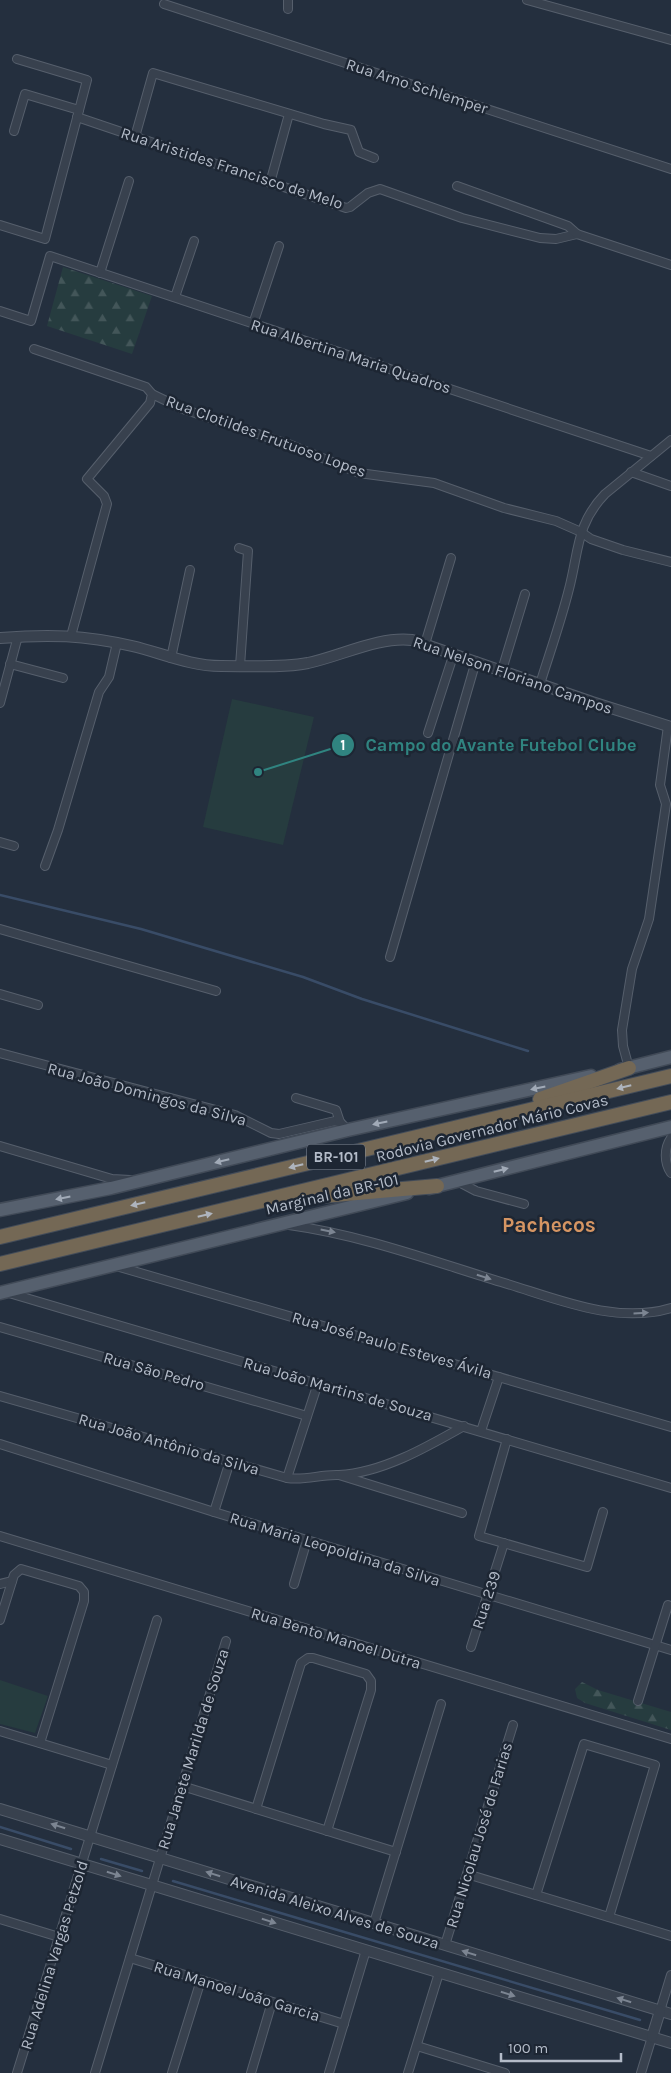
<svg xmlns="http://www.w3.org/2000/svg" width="671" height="2073" viewBox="0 0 671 2073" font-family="Karla,sans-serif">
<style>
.forest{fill:url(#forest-firs)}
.green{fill:#263c3f}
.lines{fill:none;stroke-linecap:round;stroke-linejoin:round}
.stream{stroke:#394c67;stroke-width:2.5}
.minor-casing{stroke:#565f6c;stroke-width:10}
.tertiary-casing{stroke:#565f6c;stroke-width:12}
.primary-casing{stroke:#414a57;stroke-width:15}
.motorway-casing{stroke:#434c59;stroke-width:16}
.minor{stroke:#38414e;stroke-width:8}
.tertiary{stroke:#38414e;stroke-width:10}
.primary{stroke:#56606e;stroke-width:12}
.motorway{stroke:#746855;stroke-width:14}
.oneway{fill:#aeb4bd}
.oneway2{fill:#a1aab7}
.oneway3{fill:#7c8592}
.labels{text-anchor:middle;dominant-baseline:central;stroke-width:5;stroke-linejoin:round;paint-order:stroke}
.shield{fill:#1d2633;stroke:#878f9c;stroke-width:1}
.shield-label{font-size:15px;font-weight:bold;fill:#b4bcc9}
.street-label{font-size:16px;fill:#b4bcc9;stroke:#1d2633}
.district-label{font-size:21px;font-weight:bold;fill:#d59563;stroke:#1d2633}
.leader{fill:none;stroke:#308480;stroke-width:2}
.callout-dot{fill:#308480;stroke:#1d2633;stroke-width:2}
.mark-label{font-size:15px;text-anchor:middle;font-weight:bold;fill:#fff}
.callout-label{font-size:18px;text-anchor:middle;font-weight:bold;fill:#308480;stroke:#1d2633;stroke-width:5;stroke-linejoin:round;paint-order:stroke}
</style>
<defs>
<pattern id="forest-firs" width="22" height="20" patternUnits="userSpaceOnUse" patternTransform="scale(1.25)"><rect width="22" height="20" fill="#263c3f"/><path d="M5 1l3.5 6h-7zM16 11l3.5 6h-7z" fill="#435659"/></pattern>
</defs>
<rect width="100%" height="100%" fill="#242f3e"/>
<g class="forest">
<path d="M63 267 152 296 132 354 47 326Z"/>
<path d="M582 1682 598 1690 671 1712V1730L585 1703 577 1698 575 1689Z"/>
</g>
<g class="green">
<path d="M232 699 314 717 283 845 203 827Z"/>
<path d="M0 1680 48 1696 35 1733 0 1724Z"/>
</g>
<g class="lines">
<g class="stream">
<path d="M0 895 141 929 303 977 362 999 528 1051"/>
<path d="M0 1827 71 1849"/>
<path d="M101 1859 142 1871"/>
<path d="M173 1881 640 2020"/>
</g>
<defs>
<g id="minor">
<path d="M527 0 671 40"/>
<path d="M164 4 671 169"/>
<path d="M288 9V0"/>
<path d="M77 117 346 208 350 207 368 193 380 189 462 218 540 238 556 239 577 234 671 265"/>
<path d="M14 131 25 94 79 110"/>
<path d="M135 137 153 73 324 124 351 130 359 152 374 158"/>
<path d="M270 183 289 114"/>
<path d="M457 186 568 226 577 234"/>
<path d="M0 225 45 239 87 80 17 59"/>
<path d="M100 273 129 181"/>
<path d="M175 297 194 241"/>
<path d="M0 311 31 321 50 256 651 456"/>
<path d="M253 324 279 246"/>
<path d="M34 349 146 387 152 394 150 403 87 479 104 496 107 504 71 636"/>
<path d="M152 394 183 409 291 445 359 473 434 483 504 508 556 521 581 532 591 539 623 550 671 562"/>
<path d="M631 472 671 486"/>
<path d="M239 548 248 551 240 666"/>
<path d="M425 644 451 558"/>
<path d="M171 658 190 570"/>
<path d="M10 664 63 678"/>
<path d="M502 670 525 594"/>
<path d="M540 684C550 652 561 621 569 589 579 551 576 524 605 494L671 440"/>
<path d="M0 703 18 636"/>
<path d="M428 733 454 653"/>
<path d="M0 842 14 846"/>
<path d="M45 866 58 830 99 692 109 677 117 643"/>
<path d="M0 929 216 991"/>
<path d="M390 957 476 661"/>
<path d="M0 994 38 1005"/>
<path d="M0 1053 235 1115 271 1133 279 1134 335 1121 340 1122 348 1130"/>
<path d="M629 1068 623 1046 622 1030 632 969 649 919 666 804 660 785 668 726"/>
<path d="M296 1098 336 1110 340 1122"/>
<path d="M671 1138C664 1148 664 1163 671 1173"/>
<path d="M0 1146 112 1179 130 1180"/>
<path d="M457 1181 476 1191 524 1204"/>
<path d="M289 1225C362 1235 432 1261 501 1282 555 1298 615 1325 671 1308"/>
<path d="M116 1266 671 1427"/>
<path d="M9 1293 671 1488"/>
<path d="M0 1327 307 1416"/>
<path d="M0 1396 287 1478C305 1481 321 1474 339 1475"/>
<path d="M481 1431 499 1377"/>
<path d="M507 1439 479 1536 587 1567 603 1512"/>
<path d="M0 1444 214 1512 671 1650"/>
<path d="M287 1478 318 1383"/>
<path d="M214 1512 230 1461"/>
<path d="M462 1513 339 1475C382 1473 427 1447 464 1426"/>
<path d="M0 1536 671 1739"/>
<path d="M0 1584 12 1581"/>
<path d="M294 1584 307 1540"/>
<path d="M0 1620 14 1575 21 1569 79 1586 84 1592V1601L40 1743"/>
<path d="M471 1647 504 1543"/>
<path d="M638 1701 668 1605"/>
<path d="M0 1731 112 1765"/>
<path d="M182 1786 396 1852"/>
<path d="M256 1809 301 1663 308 1658H313L366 1674 371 1681V1690L327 1831"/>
<path d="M467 1874 671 1936"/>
<path d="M536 1895 584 1744 655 1765 609 1917"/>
<path d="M0 1919 59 1937"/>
<path d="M374 1923 441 1704"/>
<path d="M445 1945 513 1725"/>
<path d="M130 1958 344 2024"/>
<path d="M660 2011 671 1975"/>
<path d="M417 2046 505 2073"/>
<path d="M17 2073 157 1620"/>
<path d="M95 2073 226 1641"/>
<path d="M172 2073 201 1980"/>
<path d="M251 2073 272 2002"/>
<path d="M329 2073 366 1950"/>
<path d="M408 2073 439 1973"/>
<path d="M641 2073 652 2037"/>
</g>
<g id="tertiary">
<path d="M0 638C49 634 84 635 132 646 162 653 190 666 221 666 249 666 281 668 308 663 341 656 379 636 412 640L592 702 671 727"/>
<path d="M0 1809 671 2014"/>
<path d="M0 1839 671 2043"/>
<path d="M652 2037 660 2011"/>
</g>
<g id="primary">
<path d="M620 1070 671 1057"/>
<path d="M429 1188 671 1127"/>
<path d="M0 1210 111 1188 348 1130 591 1076"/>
<path d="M0 1293 407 1193"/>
</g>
<g id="motorway">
<path d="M540 1099 629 1068"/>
<path d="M311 1197 437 1186"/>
<path d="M0 1237 671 1076"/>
<path d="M0 1264 671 1102"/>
</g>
</defs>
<use href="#minor" class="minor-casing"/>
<use href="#tertiary" class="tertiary-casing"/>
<use href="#primary" class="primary-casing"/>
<use href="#motorway" class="motorway-casing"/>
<use href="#minor" class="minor"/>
<use href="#tertiary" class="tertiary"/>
<use href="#primary" class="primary"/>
<use href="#motorway" class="motorway"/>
</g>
<defs><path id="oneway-solid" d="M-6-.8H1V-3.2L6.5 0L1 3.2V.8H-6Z" transform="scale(1.25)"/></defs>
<g class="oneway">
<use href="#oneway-solid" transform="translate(624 1087) rotate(166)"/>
<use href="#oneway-solid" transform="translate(432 1160) rotate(-14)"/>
<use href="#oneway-solid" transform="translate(296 1166) rotate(166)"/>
<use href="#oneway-solid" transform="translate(138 1204) rotate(167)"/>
<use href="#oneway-solid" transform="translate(205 1215) rotate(-13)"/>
</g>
<g class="oneway2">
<use href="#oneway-solid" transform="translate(538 1088) rotate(168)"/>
<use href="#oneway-solid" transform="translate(380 1123) rotate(168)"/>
<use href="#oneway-solid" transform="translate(222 1161) rotate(166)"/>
<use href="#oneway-solid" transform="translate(501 1170) rotate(-14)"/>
<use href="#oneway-solid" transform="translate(63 1198) rotate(169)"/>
</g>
<g class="oneway3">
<use href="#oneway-solid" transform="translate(328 1231) rotate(11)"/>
<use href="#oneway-solid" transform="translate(484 1277) rotate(17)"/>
<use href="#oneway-solid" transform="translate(641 1313) rotate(-4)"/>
<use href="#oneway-solid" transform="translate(58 1826) rotate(-163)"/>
<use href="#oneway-solid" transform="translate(114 1874) rotate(17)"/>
<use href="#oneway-solid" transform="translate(213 1874) rotate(-163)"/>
<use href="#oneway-solid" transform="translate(269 1921) rotate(17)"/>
<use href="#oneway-solid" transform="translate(469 1953) rotate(-163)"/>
<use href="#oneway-solid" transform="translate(508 1994) rotate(17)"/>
<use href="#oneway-solid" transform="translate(624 2000) rotate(-163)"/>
</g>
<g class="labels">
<rect class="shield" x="307" y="1144.5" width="58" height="25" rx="4"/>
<g class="shield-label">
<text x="336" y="1157">BR-101</text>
</g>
<g class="street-label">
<text transform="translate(417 86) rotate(18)">Rua Arno Schlemper</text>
<text transform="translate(232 168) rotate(18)">Rua Aristides Francisco de Melo</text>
<text transform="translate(351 356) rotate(18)">Rua Albertina Maria Quadros</text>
<text transform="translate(266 436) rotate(20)">Rua Clotildes Frutuoso Lopes</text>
<text transform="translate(513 675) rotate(19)">Rua Nelson Floriano Campos</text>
<text transform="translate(147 1094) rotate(15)">Rua João Domingos da Silva</text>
<text transform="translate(492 1128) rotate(-14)">Rodovia Governador Mário Covas</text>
<text transform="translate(332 1194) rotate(-13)">Marginal da BR-101</text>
<text transform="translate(392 1345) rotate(16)">Rua José Paulo Esteves Ávila</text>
<text transform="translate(154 1371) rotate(16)">Rua São Pedro</text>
<text transform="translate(338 1389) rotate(16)">Rua João Martins de Souza</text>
<text transform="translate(169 1444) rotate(16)">Rua João Antônio da Silva</text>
<text transform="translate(335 1549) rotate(17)">Rua Maria Leopoldina da Silva</text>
<text transform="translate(486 1600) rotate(-72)">Rua 239</text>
<text transform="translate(336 1638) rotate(17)">Rua Bento Manoel Dutra</text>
<text transform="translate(193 1749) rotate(-73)">Rua Janete Marilda de Souza</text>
<text transform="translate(479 1835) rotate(-73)">Rua Nicolau José de Farias</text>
<text transform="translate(335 1912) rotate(17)">Avenida Aleixo Alves de Souza</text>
<text transform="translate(54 1955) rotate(-73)">Rua Adelina Vargas Petzold</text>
<text transform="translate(237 1991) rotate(17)">Rua Manoel João Garcia</text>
</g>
<g class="district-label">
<text x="549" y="1225">Pachecos</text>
</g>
</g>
<path class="leader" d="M258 772L343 745"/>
<g class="callout-dot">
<circle cx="258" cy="772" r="5"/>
<circle cx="343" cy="745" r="12"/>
</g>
<g class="mark-label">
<text x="343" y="750">1</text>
</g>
<g class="callout-label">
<text x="501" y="751">Campo do Avante Futebol Clube</text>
</g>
<path d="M501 2053v8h120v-8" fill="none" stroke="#b4bcc9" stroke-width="2.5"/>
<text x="508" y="2053" font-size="15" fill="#b4bcc9" stroke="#1d2633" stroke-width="4" paint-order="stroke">100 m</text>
</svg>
